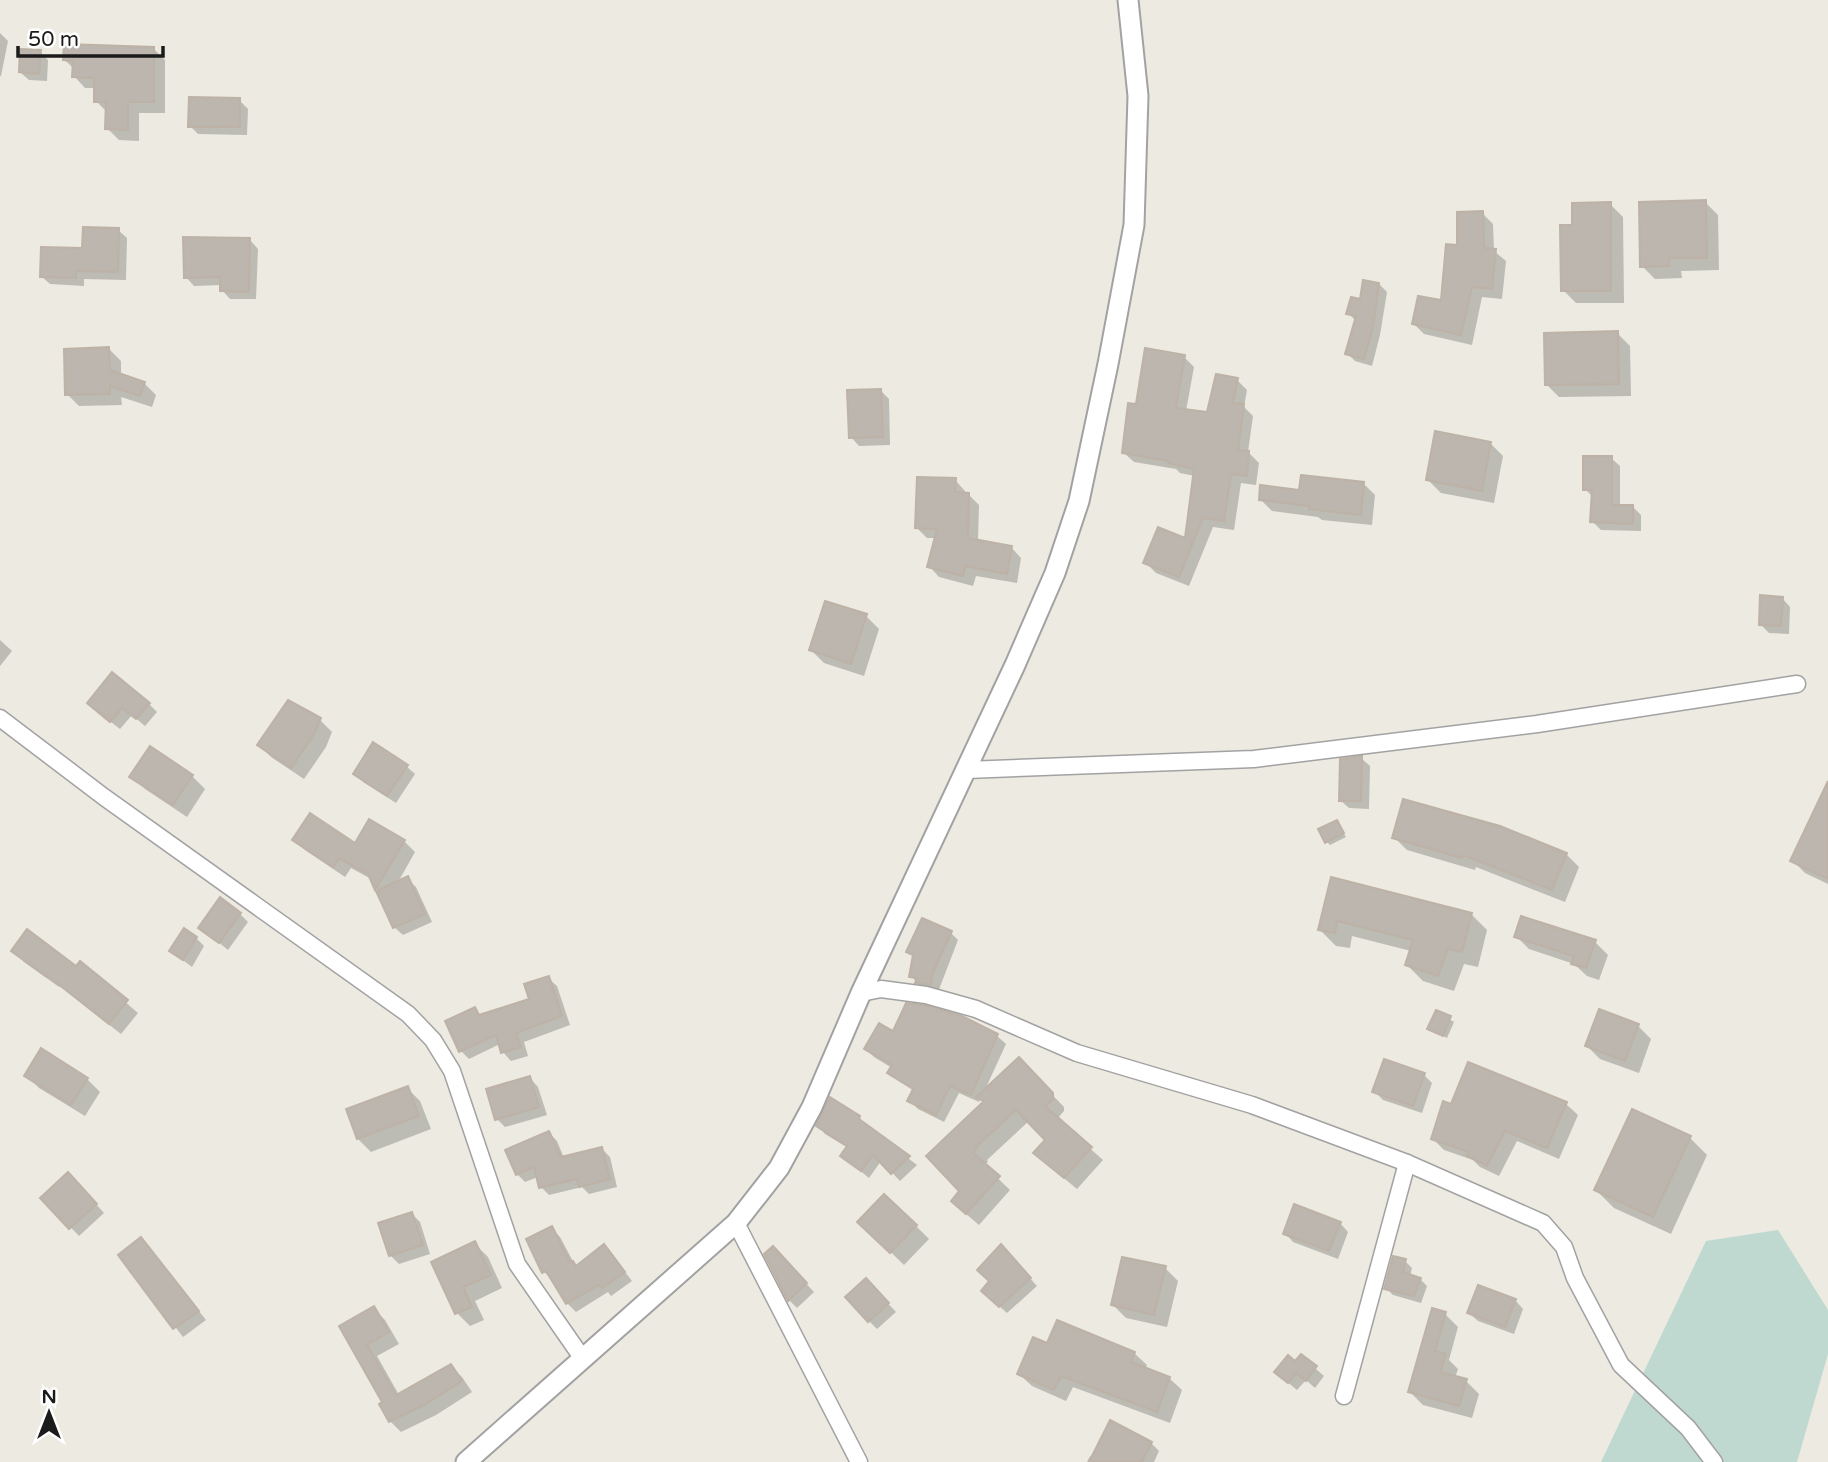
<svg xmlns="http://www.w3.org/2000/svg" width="1828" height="1462" viewBox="0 0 1828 1462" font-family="'Varela Round',sans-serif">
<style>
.wetland{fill:#bfd9d0}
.shadow{fill:#0003}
.building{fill:#bcb6ae;stroke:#bdb2a5;stroke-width:2}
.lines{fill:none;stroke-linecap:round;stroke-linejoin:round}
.minor-casing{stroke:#a2a2a2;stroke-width:19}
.tertiary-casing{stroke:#a2a2a2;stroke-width:23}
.minor{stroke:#fff;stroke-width:16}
.tertiary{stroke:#fff;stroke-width:19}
</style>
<rect width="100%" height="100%" fill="#eceae1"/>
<path class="wetland" d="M1778 1230 1828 1310V1354L1797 1462H1601L1706 1241Z"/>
<g class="shadow">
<path d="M0 33 8 41 1 76H0Z"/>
<path d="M153 48 165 60V113H139V141L119 140 107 128V112L96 101V88H85L74 76V69L64 59Z"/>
<path d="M40 52 48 60 47 81 29 80 20 72Z"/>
<path d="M239 100 248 109 247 135 198 134 190 126Z"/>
<path d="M1705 202 1718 215 1719 270 1681 271 1682 278 1655 279 1642 266Z"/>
<path d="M1610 204 1623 217 1624 303H1576L1563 290 1574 226Z"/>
<path d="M1482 213 1493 224 1494 251 1506 261 1502 299 1482 297 1472 345 1424 334 1414 324 1442 303 1459 247Z"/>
<path d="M118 230 127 238 126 280 84 279V286L50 284 41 276Z"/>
<path d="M250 240 258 249 256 299H230L222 290V285L194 286 186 277Z"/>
<path d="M1379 284 1387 292 1380 335 1372 366 1355 361 1347 353 1356 321 1348 313Z"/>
<path d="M1617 333 1630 346 1631 396 1559 397 1546 384Z"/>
<path d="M109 349 121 361V375L144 383 156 395 152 407 121 397 122 405 79 406 67 394Z"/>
<path d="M1184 357 1194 367 1186 411 1209 414 1237 380 1247 390 1244 407 1253 416 1248 452 1259 463 1256 485 1241 483 1234 530 1213 527 1189 586 1156 573 1146 563 1187 540 1195 476 1180 473 1176 469 1134 462 1123 452 1137 406Z"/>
<path d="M880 390 889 399 890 445 859 446 851 437Z"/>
<path d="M1490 443 1503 456 1494 503 1441 493 1428 480Z"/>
<path d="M1611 458 1620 466V507H1633L1641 515V531L1601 530 1592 521 1593 497 1585 489Z"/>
<path d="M955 480 965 491V494L969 495 979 505 978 541 1011 547 1021 558 1017 583 976 576 973 586 939 577 929 566 936 538H927L917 528Z"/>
<path d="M1363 483 1375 495 1372 525 1322 520 1318 517 1272 511 1261 500Z"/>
<path d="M1782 598 1790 607 1789 634 1769 633 1760 624Z"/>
<path d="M866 616 879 629 864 676 824 663 811 650Z"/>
<path d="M0 640 12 651 0 666Z"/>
<path d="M149 704 157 712 145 726 132 715 120 729 97 711Z"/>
<path d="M320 720 332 732 326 747 304 779 271 757 259 745Z"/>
<path d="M1361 758 1370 766 1369 809 1349 808 1340 800Z"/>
<path d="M406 766 415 774 396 803 363 782 355 774Z"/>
<path d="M132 776H192L205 789 187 817 145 789Z"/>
<path d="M1828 785V884L1805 873 1793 861Z"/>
<path d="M1336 822 1346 837 1330 845 1327 842Z"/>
<path d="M1394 837 1566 854 1579 867 1565 902 1476 867 1475 870 1407 850Z"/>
<path d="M294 839 355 846 404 841 415 852 397 884 407 879 416 887 432 922 403 935 394 927 373 880 351 868 345 877 305 850Z"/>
<path d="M1332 879 1471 914 1487 930 1478 967 1464 964 1454 991 1423 981 1407 965 1411 951 1352 936 1350 948 1336 946 1320 930Z"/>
<path d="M240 914 248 922 228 950 200 927Z"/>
<path d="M951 933 958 940 938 992 924 990 911 976 915 957 909 951Z"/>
<path d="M1516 936 1595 942 1608 955 1599 980 1587 976 1574 964 1529 949Z"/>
<path d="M196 938 204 946 192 967 171 951Z"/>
<path d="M13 950 77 969 81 964 138 1013 121 1034 60 986 59 987 24 962Z"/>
<path d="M548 978 557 986 570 1025 524 1042 528 1056 511 1061 503 1052 500 1044 469 1059 461 1051 474 1009 482 1016 531 1000Z"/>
<path d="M1437 1012 1454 1022 1447 1038 1429 1029Z"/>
<path d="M961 1018 997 1036 1006 1044 984 1092 1019 1060 1064 1107V1111L1057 1119 1103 1160 1077 1189 1048 1165 1047 1140 1029 1121 987 1160 988 1162 984 1165 1010 1190 979 1225 965 1213 962 1191 984 1103 980 1100 979 1102 959 1093 944 1122 918 1109 909 1100 914 1091 889 1072 892 1068 874 1057 866 1049 893 1034Z"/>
<path d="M1638 1026 1651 1039 1639 1073 1600 1059 1587 1046Z"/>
<path d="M1469 1064 1566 1104 1578 1115 1559 1159 1517 1141 1499 1176 1480 1167 1473 1160 1444 1150 1433 1139 1452 1106Z"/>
<path d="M26 1075 87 1079 100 1092 85 1116 39 1088Z"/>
<path d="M1424 1075 1432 1083 1422 1113 1383 1100 1374 1091Z"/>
<path d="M530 1078 538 1087 547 1115 505 1127 497 1119Z"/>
<path d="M407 1088 420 1101 431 1129 371 1152 358 1139 348 1110Z"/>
<path d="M859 1117 866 1126 917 1165 900 1181 881 1161 869 1178 842 1156 848 1148 825 1134 818 1126Z"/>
<path d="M549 1133 557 1141 564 1158 602 1149 610 1157 617 1187 589 1194 582 1187 549 1195 541 1187 538 1177 525 1182 517 1174Z"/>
<path d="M1690 1138 1707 1155 1671 1234 1614 1208 1596 1190Z"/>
<path d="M77 1183 104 1213 79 1236 43 1198Z"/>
<path d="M412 1214 420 1222 430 1254 399 1264 391 1256 380 1224Z"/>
<path d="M860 1222 916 1226 929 1239 904 1265Z"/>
<path d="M1340 1223 1348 1232 1338 1259 1293 1242 1285 1233Z"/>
<path d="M552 1229 560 1237 576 1267 612 1255 632 1281 611 1296 608 1292 576 1312 567 1303 553 1280 544 1272Z"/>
<path d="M475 1244 488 1257 502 1288 475 1301 484 1320 470 1326 457 1313 434 1262Z"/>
<path d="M149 1248 206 1320 183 1337 120 1255Z"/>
<path d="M773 1248 814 1292 797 1308 789 1300Z"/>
<path d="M1008 1254 1037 1286 1007 1313 990 1298 991 1282Z"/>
<path d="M1405 1261 1412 1268 1410 1276 1420 1279 1427 1286 1421 1303 1393 1295 1386 1288Z"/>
<path d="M1165 1268 1178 1281 1167 1327 1126 1318 1113 1305Z"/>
<path d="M866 1280 896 1312 877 1329 869 1321Z"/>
<path d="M1515 1300 1523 1309 1514 1334 1478 1321 1469 1313Z"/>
<path d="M374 1309 385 1320 399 1344 377 1356 399 1395 451 1366 462 1377 472 1392 436 1415 401 1432 390 1421 385 1403 341 1327Z"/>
<path d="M1445 1314 1458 1327 1449 1360 1458 1369 1455 1378 1466 1381 1479 1394 1472 1418 1423 1405 1410 1392Z"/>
<path d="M1048 1346 1134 1353 1147 1365 1145 1369 1169 1378 1182 1390 1170 1423 1073 1387 1066 1401 1032 1386 1019 1374Z"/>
<path d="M1301 1356 1324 1376 1315 1388 1306 1380 1297 1390 1285 1380Z"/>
<path d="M1151 1443 1159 1451 1154 1462H1087L1090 1456 1093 1458Z"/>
</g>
<g class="building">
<path d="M64 44 154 47V102H128V130L105 129 106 102H94V78L72 77 73 61 63 60Z"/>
<path d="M20 49 41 50 39 74 19 72Z"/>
<path d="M189 97 240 98V127H188Z"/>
<path d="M1706 200 1707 258H1669V266L1640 267 1639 202Z"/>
<path d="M1611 202V291H1561L1560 225H1572V203Z"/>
<path d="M1483 211 1484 248 1496 249 1492 289 1472 287 1461 335 1412 324 1418 296 1441 300 1446 244 1457 245V212Z"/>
<path d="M83 227 119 228 118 272 76 271V278L40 277 41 247 82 248Z"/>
<path d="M183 237 250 238 249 292 220 291V277L184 278Z"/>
<path d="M1363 280 1379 283 1373 327 1364 359 1345 354 1356 316 1346 314 1351 297 1360 299Z"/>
<path d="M1618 331 1619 384 1545 385 1544 333Z"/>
<path d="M109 347 110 370 145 382 140 396 110 386V394L65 395 64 349Z"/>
<path d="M1145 348 1185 355 1176 408 1207 412 1216 374 1238 378 1233 403 1244 404 1238 450 1249 451 1247 476 1231 474 1224 521 1203 518 1179 577 1143 563 1158 527 1185 538 1194 469 1168 463V461L1122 453 1128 403 1136 404Z"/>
<path d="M881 389 883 437 849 438 847 390Z"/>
<path d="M1435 431 1491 442 1482 491 1426 480Z"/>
<path d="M1583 456H1612V505H1633V524L1590 522 1592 490H1583Z"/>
<path d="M1301 475 1364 482 1361 515 1309 509V506L1259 500 1260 485 1299 490Z"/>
<path d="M917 477 956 478 955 492 969 493 968 538 1012 546 1007 574 965 566 963 576 927 567 937 529 915 528Z"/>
<path d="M1760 595 1783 597 1781 626 1759 625Z"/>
<path d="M825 601 867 614 851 664 809 650Z"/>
<path d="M112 672 150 703 136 719 122 708 110 722 87 703Z"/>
<path d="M288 700 321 718 314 734 291 768 257 745Z"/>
<path d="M373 742 408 765 387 796 353 774Z"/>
<path d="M150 746 193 775 173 805 129 777Z"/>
<path d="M1362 756 1361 801H1339L1340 759Z"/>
<path d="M1828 781V879L1790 861Z"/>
<path d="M1403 799 1500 826 1567 853 1552 890 1463 855 1462 858 1392 838Z"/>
<path d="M310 813 355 843 369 819 405 840 375 890 368 874 339 858 333 867 292 840Z"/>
<path d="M1337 820 1344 833 1325 843 1318 829Z"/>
<path d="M408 876 425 914 393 928 376 891Z"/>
<path d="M1331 877 1472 913 1462 952 1448 949 1438 976 1405 965 1413 940 1337 921 1335 933 1318 930Z"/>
<path d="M220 897 241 913 219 943 198 928Z"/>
<path d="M1521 916 1596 940 1586 968 1571 964 1574 956 1514 937Z"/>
<path d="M922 918 952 931 932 975 931 985 915 983 917 978 909 977 913 955 906 952Z"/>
<path d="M184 928 197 937 183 960 169 951Z"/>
<path d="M27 929 76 966 80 961 128 1000 109 1024 48 976 47 977 11 951Z"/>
<path d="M549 976 562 1016 516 1033 521 1047 501 1053 496 1035 459 1052 445 1021 475 1007 479 1015 529 999 524 984Z"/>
<path d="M906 1003 924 1005 962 1016 998 1034 971 1095 950 1086 936 1115 907 1101 913 1089 887 1073 892 1065 864 1049 879 1023 893 1031Z"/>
<path d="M1599 1009 1639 1024 1625 1061 1585 1046Z"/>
<path d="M1436 1010 1451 1016 1443 1036 1427 1029Z"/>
<path d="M41 1048 88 1078 71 1105 24 1076Z"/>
<path d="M1019 1057 1053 1093V1099L1045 1106 1092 1147 1064 1178 1033 1153 1045 1140 1016 1110 976 1147 977 1148 973 1153 1000 1176 966 1214 951 1201 959 1191 926 1156 984 1101 976 1097Z"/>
<path d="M1384 1059 1425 1073 1413 1106 1372 1092Z"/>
<path d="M1468 1062 1567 1102 1547 1148 1505 1131 1487 1166 1467 1156 1469 1152 1431 1139 1443 1101 1451 1104Z"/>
<path d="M530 1076 539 1107 495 1120 486 1089Z"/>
<path d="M408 1086 419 1116 357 1139 346 1109Z"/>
<path d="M830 1097 860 1116 859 1119 910 1156 891 1174 873 1155 861 1171 840 1156 847 1146 816 1126Z"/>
<path d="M1632 1109 1691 1136 1653 1217 1594 1190Z"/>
<path d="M549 1131 561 1157 602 1147 610 1179 579 1187 577 1179 539 1188 534 1167 516 1175 505 1150Z"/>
<path d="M68 1172 97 1204 69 1229 40 1198Z"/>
<path d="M884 1194 917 1225 890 1253 857 1222Z"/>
<path d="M1294 1204 1341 1222 1329 1251 1283 1234Z"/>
<path d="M412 1212 423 1245 389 1256 378 1223Z"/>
<path d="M552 1226 570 1262 573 1261 576 1266 604 1244 625 1272 602 1288 599 1285 566 1304 546 1271 542 1273 526 1239Z"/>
<path d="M141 1237 199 1311 173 1329 118 1255Z"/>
<path d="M475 1241 491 1275 463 1287 472 1307 455 1314 431 1262Z"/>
<path d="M1001 1244 1031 1278 999 1307 981 1291 989 1281 977 1270Z"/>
<path d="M773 1246 807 1283 788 1301 764 1254Z"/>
<path d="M1393 1256 1406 1259 1403 1272 1421 1278 1414 1296 1384 1289Z"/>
<path d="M1122 1257 1166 1266 1154 1315 1111 1305Z"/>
<path d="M866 1278 889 1303 868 1322 845 1297Z"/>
<path d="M1478 1285 1516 1299 1505 1327 1467 1313Z"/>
<path d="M374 1306 389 1332 367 1345 396 1395 451 1364 462 1381 424 1405 389 1422 379 1404 382 1402 339 1326Z"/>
<path d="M1432 1308 1446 1312 1435 1351 1446 1354 1440 1372 1467 1379 1459 1406 1408 1392Z"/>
<path d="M1057 1320 1135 1352 1131 1362 1170 1377 1157 1412 1061 1376 1054 1390 1017 1374 1033 1337 1047 1343Z"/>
<path d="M1301 1354 1317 1366 1306 1381 1296 1373 1288 1383 1274 1372 1288 1355 1295 1361Z"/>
<path d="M1110 1420 1152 1442 1142 1462H1089Z"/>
</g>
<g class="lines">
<defs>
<g id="minor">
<path d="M0 718 104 797 408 1014 433 1040 452 1071 517 1264 583 1359"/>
<path d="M966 770 1254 759 1537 724 1797 684"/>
<path d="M861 993 881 989 926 995 976 1009 1077 1053 1252 1105 1407 1163 1543 1223 1564 1247 1575 1278 1621 1365 1688 1428 1714 1462"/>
<path d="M736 1223 859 1462"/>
<path d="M1344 1396 1407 1163"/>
</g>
<path id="tertiary" d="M466 1462 736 1223 779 1168 812 1107 861 993 1015 665 1055 573 1079 501 1108 364 1134 225 1138 96 1128 0"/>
</defs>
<use href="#minor" class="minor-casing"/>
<use href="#tertiary" class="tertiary-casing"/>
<use href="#minor" class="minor"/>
<use href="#tertiary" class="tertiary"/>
</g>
<g transform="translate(49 1413)" stroke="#ffffff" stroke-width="5" paint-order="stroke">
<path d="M0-5L12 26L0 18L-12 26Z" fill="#1b1b1b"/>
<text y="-10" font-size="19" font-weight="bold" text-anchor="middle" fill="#1b1b1b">N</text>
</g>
<path d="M18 46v10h145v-10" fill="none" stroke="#1b1b1b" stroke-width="3.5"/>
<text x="28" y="46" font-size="21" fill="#1b1b1b" stroke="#ffffff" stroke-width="5" paint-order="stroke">50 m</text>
</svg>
